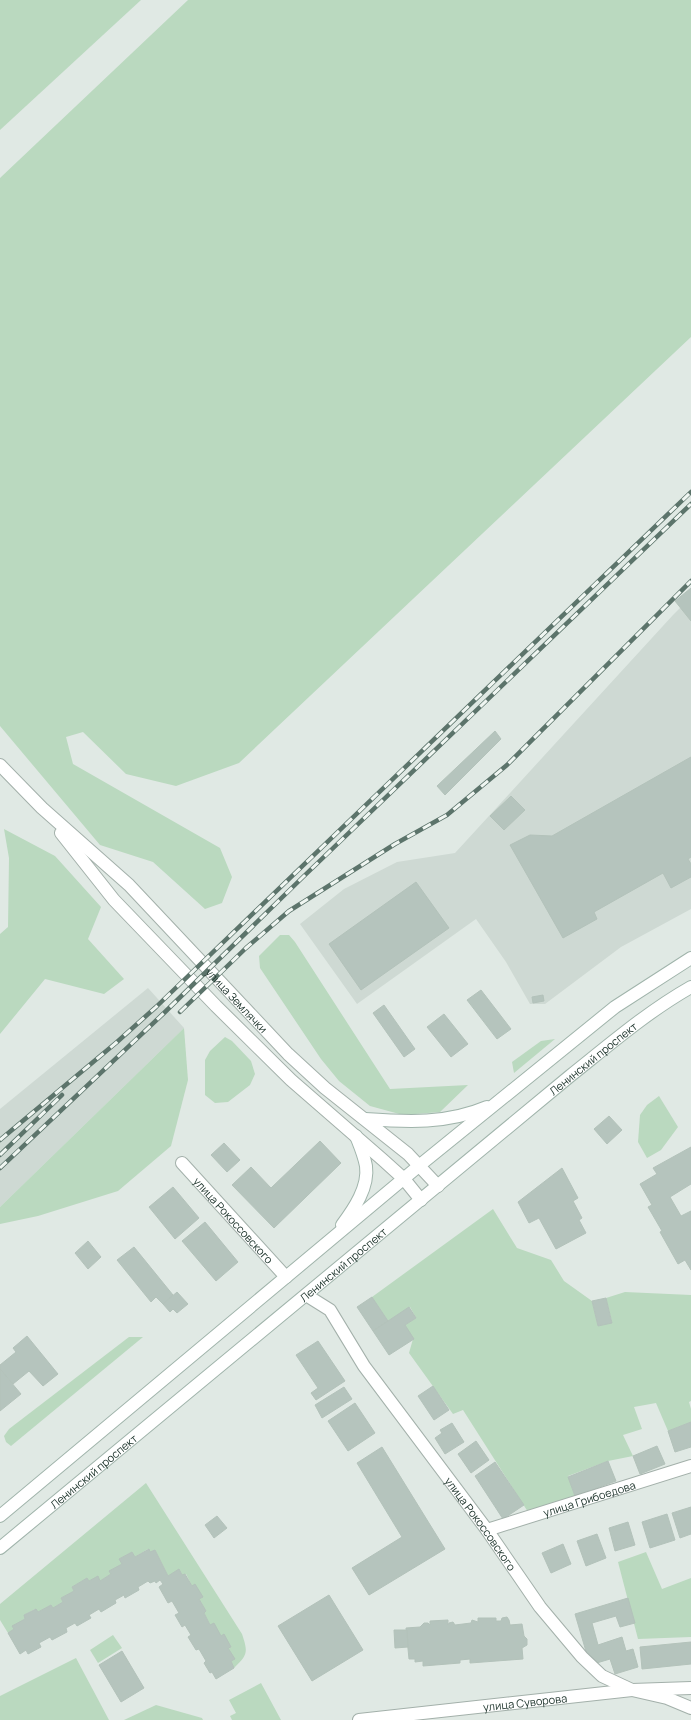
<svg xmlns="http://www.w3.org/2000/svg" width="691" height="1720" viewBox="0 0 691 1720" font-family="Manrope,sans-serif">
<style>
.built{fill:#ced9d3}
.green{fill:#bad9bf}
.building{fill:#b5c4bd;stroke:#b3c2ba}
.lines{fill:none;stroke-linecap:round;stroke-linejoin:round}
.minor-casing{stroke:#a3b0aa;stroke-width:14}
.tertiary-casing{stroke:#a3b0aa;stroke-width:14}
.secondary-casing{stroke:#a0b4ab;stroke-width:14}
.minor{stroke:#fff;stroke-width:12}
.tertiary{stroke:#fff;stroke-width:12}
.secondary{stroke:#fff;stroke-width:12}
.rail-casing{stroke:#5c746b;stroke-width:4.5}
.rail{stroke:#f0f6f2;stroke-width:3;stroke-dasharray:9;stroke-linecap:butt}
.labels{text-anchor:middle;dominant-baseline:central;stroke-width:3;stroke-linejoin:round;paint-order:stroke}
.street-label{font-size:11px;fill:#223830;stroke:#f0f6f2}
</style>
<rect width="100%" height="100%" fill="#e0e9e4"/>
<g class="built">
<path d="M691 597V909L621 947 545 1004H530L506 962 476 919 357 1004 300 924 344 889 397 862 455 853 673 615Z"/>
<path d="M148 988 184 1028 0 1207V1109Z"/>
</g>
<g class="green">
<path d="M0 0H141L0 130Z"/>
<path d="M188 0H691V337L239 763 176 786 126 774 83 732 66 737 73 764 220 848 232 877 222 903 205 909 153 862 100 845 0 726V178Z"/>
<path d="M4 829 55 856 101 907 88 939 124 979 104 994 45 979 0 1034V934L8 927 9 858Z"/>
<path d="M280 935H289L295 942 390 1089 468 1085 440 1112 403 1115 370 1106 339 1081 321 1059 260 968 259 956Z"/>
<path d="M184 1028 188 1080 171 1146 118 1191 38 1216 0 1224V1207Z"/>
<path d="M225 1037 232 1041 251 1061 255 1074 250 1085 228 1102 215 1103 205 1095V1060L210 1051Z"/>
<path d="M555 1039 514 1073 512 1062 541 1041Z"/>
<path d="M659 1096 678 1127 661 1150 647 1158 638 1142 640 1115 647 1105Z"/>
<path d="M493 1209 517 1248 551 1260 564 1281 592 1301 598 1326 612 1322 606 1298 625 1292 691 1295V1401L689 1402 691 1409V1422L668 1431 656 1403 634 1407 642 1429 623 1435 633 1456 608 1461 568 1476 575 1496 528 1512 463 1410 453 1414 409 1353 413 1339 405 1325 416 1318 410 1307 388 1321 372 1297Z"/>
<path d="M129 1337H143L11 1446 6 1442 4 1436 9 1429Z"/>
<path d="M146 1483 242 1634C248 1652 248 1655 234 1668L231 1661 234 1659 228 1648 231 1647 223 1635 221 1636 210 1625 204 1613 206 1611 199 1599 202 1597 192 1586 186 1574 182 1575 179 1570 168 1576 155 1550 150 1552 148 1549 135 1557 132 1552 119 1559 122 1564 110 1571 111 1574 100 1581 98 1577 89 1581 87 1578 72 1587 74 1591 61 1598 63 1602 53 1608 51 1605 38 1612 35 1609 24 1615 25 1619 13 1626 14 1629 8 1633 0 1620V1604Z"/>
<path d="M646 1552 662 1589 691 1578V1637L638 1639 618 1562Z"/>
<path d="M113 1635 122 1648 98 1663 90 1650Z"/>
<path d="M76 1658 109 1720H0V1696Z"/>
<path d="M261 1683 281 1720H232L230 1716 236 1713 229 1700Z"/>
<path d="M156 1705 202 1718 203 1720H124Z"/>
</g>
<g class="building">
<path d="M691 588V621L675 601Z"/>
<path d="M495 731 501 739 445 795 437 786Z"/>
<path d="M691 757V857L688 859 691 864V877L671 888 663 873 594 912 597 919 563 938 510 845 530 835 552 836Z"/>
<path d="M511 796 525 810 504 830 490 816Z"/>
<path d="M416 882 449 928 361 990 329 944Z"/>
<path d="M481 990 511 1029 497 1039 467 1000Z"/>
<path d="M543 995 544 1001 533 1003 532 997Z"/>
<path d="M384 1005 415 1049 404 1057 373 1013Z"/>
<path d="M444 1014 468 1044 451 1057 427 1027Z"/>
<path d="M609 1116 622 1130 607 1144 594 1129Z"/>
<path d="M320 1141 341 1163 274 1228 232 1185 251 1167 271 1188Z"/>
<path d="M224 1143 240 1160 227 1172 211 1155Z"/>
<path d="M691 1147V1184L670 1197 681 1216 691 1211V1270L685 1260 678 1264 660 1232 662 1231 648 1207 652 1205 640 1184 657 1174 653 1168Z"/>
<path d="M562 1168 578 1198 573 1201 582 1218 579 1220 586 1233 556 1249 539 1218 529 1223 518 1202Z"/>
<path d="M173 1187 199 1218 175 1239 149 1207Z"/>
<path d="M205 1222 238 1262 216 1281 182 1241Z"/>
<path d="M88 1241 101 1257 88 1269 75 1253Z"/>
<path d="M134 1247 173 1295 163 1304 156 1297 151 1302 117 1260Z"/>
<path d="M177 1292 188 1304 177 1313 173 1309 170 1312 163 1304Z"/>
<path d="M372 1297 388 1321 373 1331 357 1307Z"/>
<path d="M606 1298 612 1323 598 1326 592 1301Z"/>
<path d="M409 1307 416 1318 405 1325 414 1339 389 1355 373 1331Z"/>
<path d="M27 1336 58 1374 43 1386 29 1371 13 1384 0 1369V1365L16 1352 13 1348Z"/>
<path d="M318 1341 345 1381 316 1400 311 1393 318 1388 296 1355Z"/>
<path d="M0 1369 21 1394 0 1411Z"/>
<path d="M433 1386 449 1410 434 1420 418 1396Z"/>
<path d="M344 1387 352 1399 322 1418 315 1405Z"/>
<path d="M355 1403 375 1433 348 1451 328 1421Z"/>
<path d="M691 1422V1447L675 1452 668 1431Z"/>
<path d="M452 1423 464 1442 445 1454 435 1438 442 1433 440 1430Z"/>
<path d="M476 1441 489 1460 471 1473 458 1454Z"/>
<path d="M657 1446 665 1464 640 1474 633 1456Z"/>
<path d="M382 1447 445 1549 369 1595 352 1568 402 1537 357 1463Z"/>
<path d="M608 1461 616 1481 575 1496 568 1477Z"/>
<path d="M495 1462 524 1505 503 1519 475 1476Z"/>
<path d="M691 1507V1534L680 1538 672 1513Z"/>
<path d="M667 1514 675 1540 650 1548 642 1522Z"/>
<path d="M217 1516 227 1528 214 1538 205 1525Z"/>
<path d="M628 1522 635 1545 615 1551 609 1528Z"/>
<path d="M597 1534 606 1558 586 1566 577 1541Z"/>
<path d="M563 1544 571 1564 551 1573 542 1553Z"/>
<path d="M149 1549 150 1552 155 1550 168 1576 179 1569 182 1575 185 1574 192 1586 195 1584 203 1597 199 1599 206 1611 204 1613 210 1625 214 1623 221 1636 224 1634 231 1647 228 1648 235 1659 231 1661 234 1668 216 1679 212 1672 210 1673 204 1663 206 1661 199 1649 196 1650 188 1637 191 1635 185 1625 182 1627 175 1615 179 1613 172 1601 168 1603 159 1587 163 1584 160 1580 156 1583 155 1581 150 1583 148 1581 138 1587 139 1590 125 1598 124 1595 115 1600 116 1603 101 1612 99 1609 89 1615 91 1618 77 1626 75 1623 66 1628 67 1632 52 1640 50 1637 39 1643 41 1647 28 1654 26 1650 20 1654 8 1633 14 1629 12 1626 25 1619 24 1615 36 1609 38 1612 51 1605 53 1608 63 1602 61 1598 74 1591 72 1587 87 1578 89 1581 98 1576 100 1581 111 1574 109 1571 122 1564 119 1559 132 1552 135 1557Z"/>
<path d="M329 1595 363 1650 312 1681 278 1626Z"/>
<path d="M628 1598 635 1623 620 1627 616 1616 592 1623 598 1645 622 1637 626 1651 633 1649 638 1667 615 1674 610 1659 590 1665 575 1614Z"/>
<path d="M507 1617 509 1620 510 1625 522 1624 524 1636 527 1639V1645L522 1648 523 1659 470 1663V1659L460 1660V1663L423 1666V1661L415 1662V1659H409L406 1628 420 1627 424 1623H428L430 1625V1621L448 1620V1625L449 1623 453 1622 455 1625 471 1623 472 1620 478 1622V1618H496V1621H501L502 1618Z"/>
<path d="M394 1630H407L408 1647 395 1648Z"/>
<path d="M691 1642V1664L642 1669 640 1647Z"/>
<path d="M122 1651 144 1688 121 1702 99 1665Z"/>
</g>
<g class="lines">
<defs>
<g id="minor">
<path id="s1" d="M182 1163 286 1277"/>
<path id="s2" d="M306 1295 330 1310 364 1366 487 1530 540 1607 582 1657 602 1676 632 1690 667 1698 691 1708"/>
<path id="s3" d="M487 1530 691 1466"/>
<path id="s4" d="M359 1720 632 1690 691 1688"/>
</g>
<g id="tertiary">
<path id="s5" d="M0 765 42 808 129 885 288 1054 325 1088 408 1154 438 1186"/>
<path d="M61 833 114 900 216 1006 291 1080 383 1160 404 1179 421 1200"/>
</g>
<g id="secondary">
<path d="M365 1119C408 1122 447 1124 487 1107"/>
<path d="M342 1225C354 1209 369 1187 366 1166 364 1155 360 1146 356 1136"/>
<path d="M0 1516 420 1165 615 1007 691 958"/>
<path id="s6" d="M0 1548 570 1076C609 1045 647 1012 691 987"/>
</g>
</defs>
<use href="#minor" class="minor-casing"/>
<use href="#tertiary" class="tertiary-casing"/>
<use href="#secondary" class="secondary-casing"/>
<use href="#minor" class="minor"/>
<use href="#tertiary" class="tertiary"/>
<use href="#secondary" class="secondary"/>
<defs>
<g id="rail">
<path d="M180 1012 246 948 289 911 395 844 447 815 507 765 691 581"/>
<path d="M0 1140 117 1042 156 1007 691 492"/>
<path d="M0 1155 62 1095"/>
<path d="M0 1168 164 1013 303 877 691 504"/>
</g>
</defs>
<use href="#rail" class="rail-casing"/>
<use href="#rail" class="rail"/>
</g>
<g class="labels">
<g class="street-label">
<text stroke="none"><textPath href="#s5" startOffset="334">улица Землячки</textPath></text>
<text stroke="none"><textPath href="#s6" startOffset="769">Ленинский проспект</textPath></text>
<text stroke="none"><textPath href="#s1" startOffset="77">улица Рокоссовского</textPath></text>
<text stroke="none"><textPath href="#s6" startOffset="445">Ленинский проспект</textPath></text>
<text stroke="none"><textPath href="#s6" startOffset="121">Ленинский проспект</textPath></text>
<text stroke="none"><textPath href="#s3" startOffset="107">улица Грибоедова</textPath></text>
<text stroke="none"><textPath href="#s2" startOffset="290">улица Рокоссовского</textPath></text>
<text stroke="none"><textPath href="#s4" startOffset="167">улица Суворова</textPath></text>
</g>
</g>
</svg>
